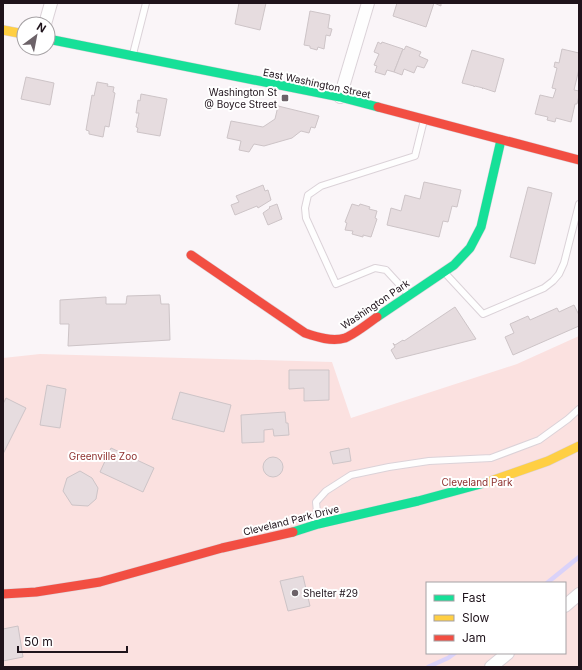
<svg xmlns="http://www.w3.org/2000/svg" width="582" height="670" viewBox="0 0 582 670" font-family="Inter,sans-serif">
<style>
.green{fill:#fbe1e0;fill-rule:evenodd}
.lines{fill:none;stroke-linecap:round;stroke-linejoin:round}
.stream{stroke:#dad2f9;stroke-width:4.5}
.building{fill:#e6dcdf;stroke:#cdc4c7}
.lane-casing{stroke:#dbd2d8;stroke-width:8}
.street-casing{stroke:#dbd2d8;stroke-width:14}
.fast-casing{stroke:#dbd2d8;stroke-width:10}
.slow-casing{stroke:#dbd2d8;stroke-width:10}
.jam-casing{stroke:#dbd2d8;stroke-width:10}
.lane{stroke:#fefefe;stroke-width:6}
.street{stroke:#fefefe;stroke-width:12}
.fast{stroke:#16e098;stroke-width:9}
.slow{stroke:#ffcf43;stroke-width:9}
.jam{stroke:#f24e42;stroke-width:9}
.poi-dot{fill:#6c6268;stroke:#fff;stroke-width:1.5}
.labels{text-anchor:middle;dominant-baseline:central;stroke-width:4;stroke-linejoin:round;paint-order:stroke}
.street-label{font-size:10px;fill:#1f131b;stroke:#fff}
.poi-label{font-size:10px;fill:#1f131b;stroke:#fff;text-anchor:end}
.park-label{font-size:10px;fill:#8e312f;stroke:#fff}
</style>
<rect width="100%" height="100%" fill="#faf5f8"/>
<path class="green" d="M579 336V667H3V358L40 354 332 362 351 418 517 364ZM427 583H565V653H427Z"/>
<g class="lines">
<g class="stream">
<path d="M547 583 579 557"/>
<path d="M428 667 448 658 455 653"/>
</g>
</g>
<g class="building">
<path d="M239 3H266L260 30 235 24Z"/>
<path d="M397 3H441V6L434 3 426 27 393 16Z"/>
<path d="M310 11 330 15 328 28 332 29 330 36 326 35 324 49 318 47 317 50 310 48V46L304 45Z"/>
<path d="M378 42 381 44 382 42 403 49 394 72 387 70 385 75 375 72 377 66 374 65 379 54 374 52Z"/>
<path d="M406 46 421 52 419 56 428 60 424 68 417 66 414 73 404 69 402 75 394 72 403 49 404 50Z"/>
<path d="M562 49 579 53V69L574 90 579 91V96L577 104H575L571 122 556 118 555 122 547 120 548 117 535 114 540 95 553 98 556 89 552 88 557 68 554 67 555 62 559 63Z"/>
<path d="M472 50 504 59 495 92 483 88 482 89 483 88 475 86 474 87V86L462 83Z"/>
<path d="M26 77 54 83 50 105 21 99Z"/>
<path d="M97 82 108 84 107 86 114 87 113 92 115 93 109 127 105 126 103 137 89 134V131L86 130 92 95 94 96Z"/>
<path d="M141 94 167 99 160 136 137 132 138 128 136 127 139 113H136L138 100 140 101Z"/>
<path d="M278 106 319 116 315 128 311 127 309 133 301 131 292 138 264 146 254 144 249 152 239 150 241 141 227 138 231 121 263 127 275 119Z"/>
<path d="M424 182 461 190 457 207 452 206 448 222 443 221 439 237 387 225 391 208 401 211 405 195 420 199Z"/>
<path d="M263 185 265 191 268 190 271 200 258 208 257 206 235 215 231 205 239 202 236 196Z"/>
<path d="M528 187 552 193 535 264 510 257Z"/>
<path d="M277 204 282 219 268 225 263 213 270 208 269 207Z"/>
<path d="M352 204 359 206 360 204 370 207 369 209 377 211 375 218 377 219 371 237 363 235V237L352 234 353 231 345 230 347 223 345 222Z"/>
<path d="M160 295 161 304H169L170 340 68 346 69 324H60V300L106 297V304H126L127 296Z"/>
<path d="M574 305 579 315V326L513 355 505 337 514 333 510 324 528 316 530 320 557 308 559 312Z"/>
<path d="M455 307 476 339 396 359 391 350 395 347 393 343 395 345 403 340 404 341Z"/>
<path d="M289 370H329V400L304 401V388L289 389Z"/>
<path d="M47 385 66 389 60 428 40 425Z"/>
<path d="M180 392 231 405 224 432 172 419Z"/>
<path d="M6 398 26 408 3 454V404Z"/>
<path d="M285 412 286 423H288L289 435 274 436 273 429 264 430V442L242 443 241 415Z"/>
<path d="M111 448 154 468 143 492 100 472Z"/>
<path d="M349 448 351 461 333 464 330 452Z"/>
<circle cx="273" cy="467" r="10"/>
<path d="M80 471 92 478 98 488 96 499 88 506 72 505 63 491 67 478Z"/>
<path d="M303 576 310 606 288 611 280 581Z"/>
<path d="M18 626 23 657 3 661V629Z"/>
</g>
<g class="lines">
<defs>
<g id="lane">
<path d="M133 54 146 3"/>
<path d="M445 273 483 314 544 288 553 281 559 274 564 263 579 204"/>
<path d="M409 295 386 270 375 268 336 284 306 218 305 208 308 195 321 186 415 156 424 120"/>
<path d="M318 522 316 502 326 491 351 475 389 467 429 461 491 458 539 440 568 419 579 409"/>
</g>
<g id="street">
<path d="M45 24 51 3"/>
<path d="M340 97 368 3"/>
<path d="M565 606 579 594"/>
<path d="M491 667 508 653"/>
</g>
<g id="fast">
<path d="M48 39 340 97 378 107"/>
<path d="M377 317 454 265 470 248 481 227 501 140"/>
<path d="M293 532 318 524 418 501 488 482"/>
</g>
<g id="slow">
<path d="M3 30 24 34"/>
<path d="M488 482 548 461 579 446"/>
</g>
<g id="jam">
<path d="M378 107 579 160"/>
<path d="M191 255 305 333C317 337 332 342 345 338 353 335 369 323 377 317"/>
<path d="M3 594 36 592 100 582 222 548 293 532"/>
</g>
</defs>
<use href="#lane" class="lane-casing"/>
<use href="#street" class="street-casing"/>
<use href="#fast" class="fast-casing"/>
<use href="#slow" class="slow-casing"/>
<use href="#jam" class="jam-casing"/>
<use href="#lane" class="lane"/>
<use href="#street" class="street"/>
<use href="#fast" class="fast"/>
<use href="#slow" class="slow"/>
<use href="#jam" class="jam"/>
</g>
<g class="poi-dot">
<rect x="281" y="94" width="8" height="8" rx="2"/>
<circle cx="295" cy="593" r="4"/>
</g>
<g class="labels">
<g class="street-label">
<text transform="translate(317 83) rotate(12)">East Washington Street</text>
<text transform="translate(375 304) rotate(-34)">Washington Park</text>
<text transform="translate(291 520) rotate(-14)">Cleveland Park Drive</text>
</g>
<g class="poi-label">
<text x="277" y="92">Washington St<tspan x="277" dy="12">@ Boyce Street</tspan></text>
<text x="303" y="593" text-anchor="start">Shelter #29</text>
</g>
<g class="park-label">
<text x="103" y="456">Greenville Zoo</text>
<text x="477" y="482">Cleveland Park</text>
</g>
</g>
<rect width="582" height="670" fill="none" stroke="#1f131b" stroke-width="8"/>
<rect x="426" y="582" width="140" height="72" fill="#ffffff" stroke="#a5a1a4"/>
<rect x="434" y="595" width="20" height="6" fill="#16e098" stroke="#a5a1a4"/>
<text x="462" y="602" font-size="12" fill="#1f131b">Fast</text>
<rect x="434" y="615" width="20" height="6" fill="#ffcf43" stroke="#a5a1a4"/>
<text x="462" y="622" font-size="12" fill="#1f131b">Slow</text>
<rect x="434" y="635" width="20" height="6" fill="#f24e42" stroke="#a5a1a4"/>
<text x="462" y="642" font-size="12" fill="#1f131b">Jam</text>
<g transform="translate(36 36) rotate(32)"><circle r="19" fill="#ffffff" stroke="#a5a1a4"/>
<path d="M0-3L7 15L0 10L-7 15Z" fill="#6c6268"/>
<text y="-6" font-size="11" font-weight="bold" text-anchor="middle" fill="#1f131b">N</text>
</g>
<path d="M18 646v6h109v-6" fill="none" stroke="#1f131b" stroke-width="2"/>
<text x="24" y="646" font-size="12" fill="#1f131b" stroke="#ffffff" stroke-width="3" paint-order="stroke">50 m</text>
</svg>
